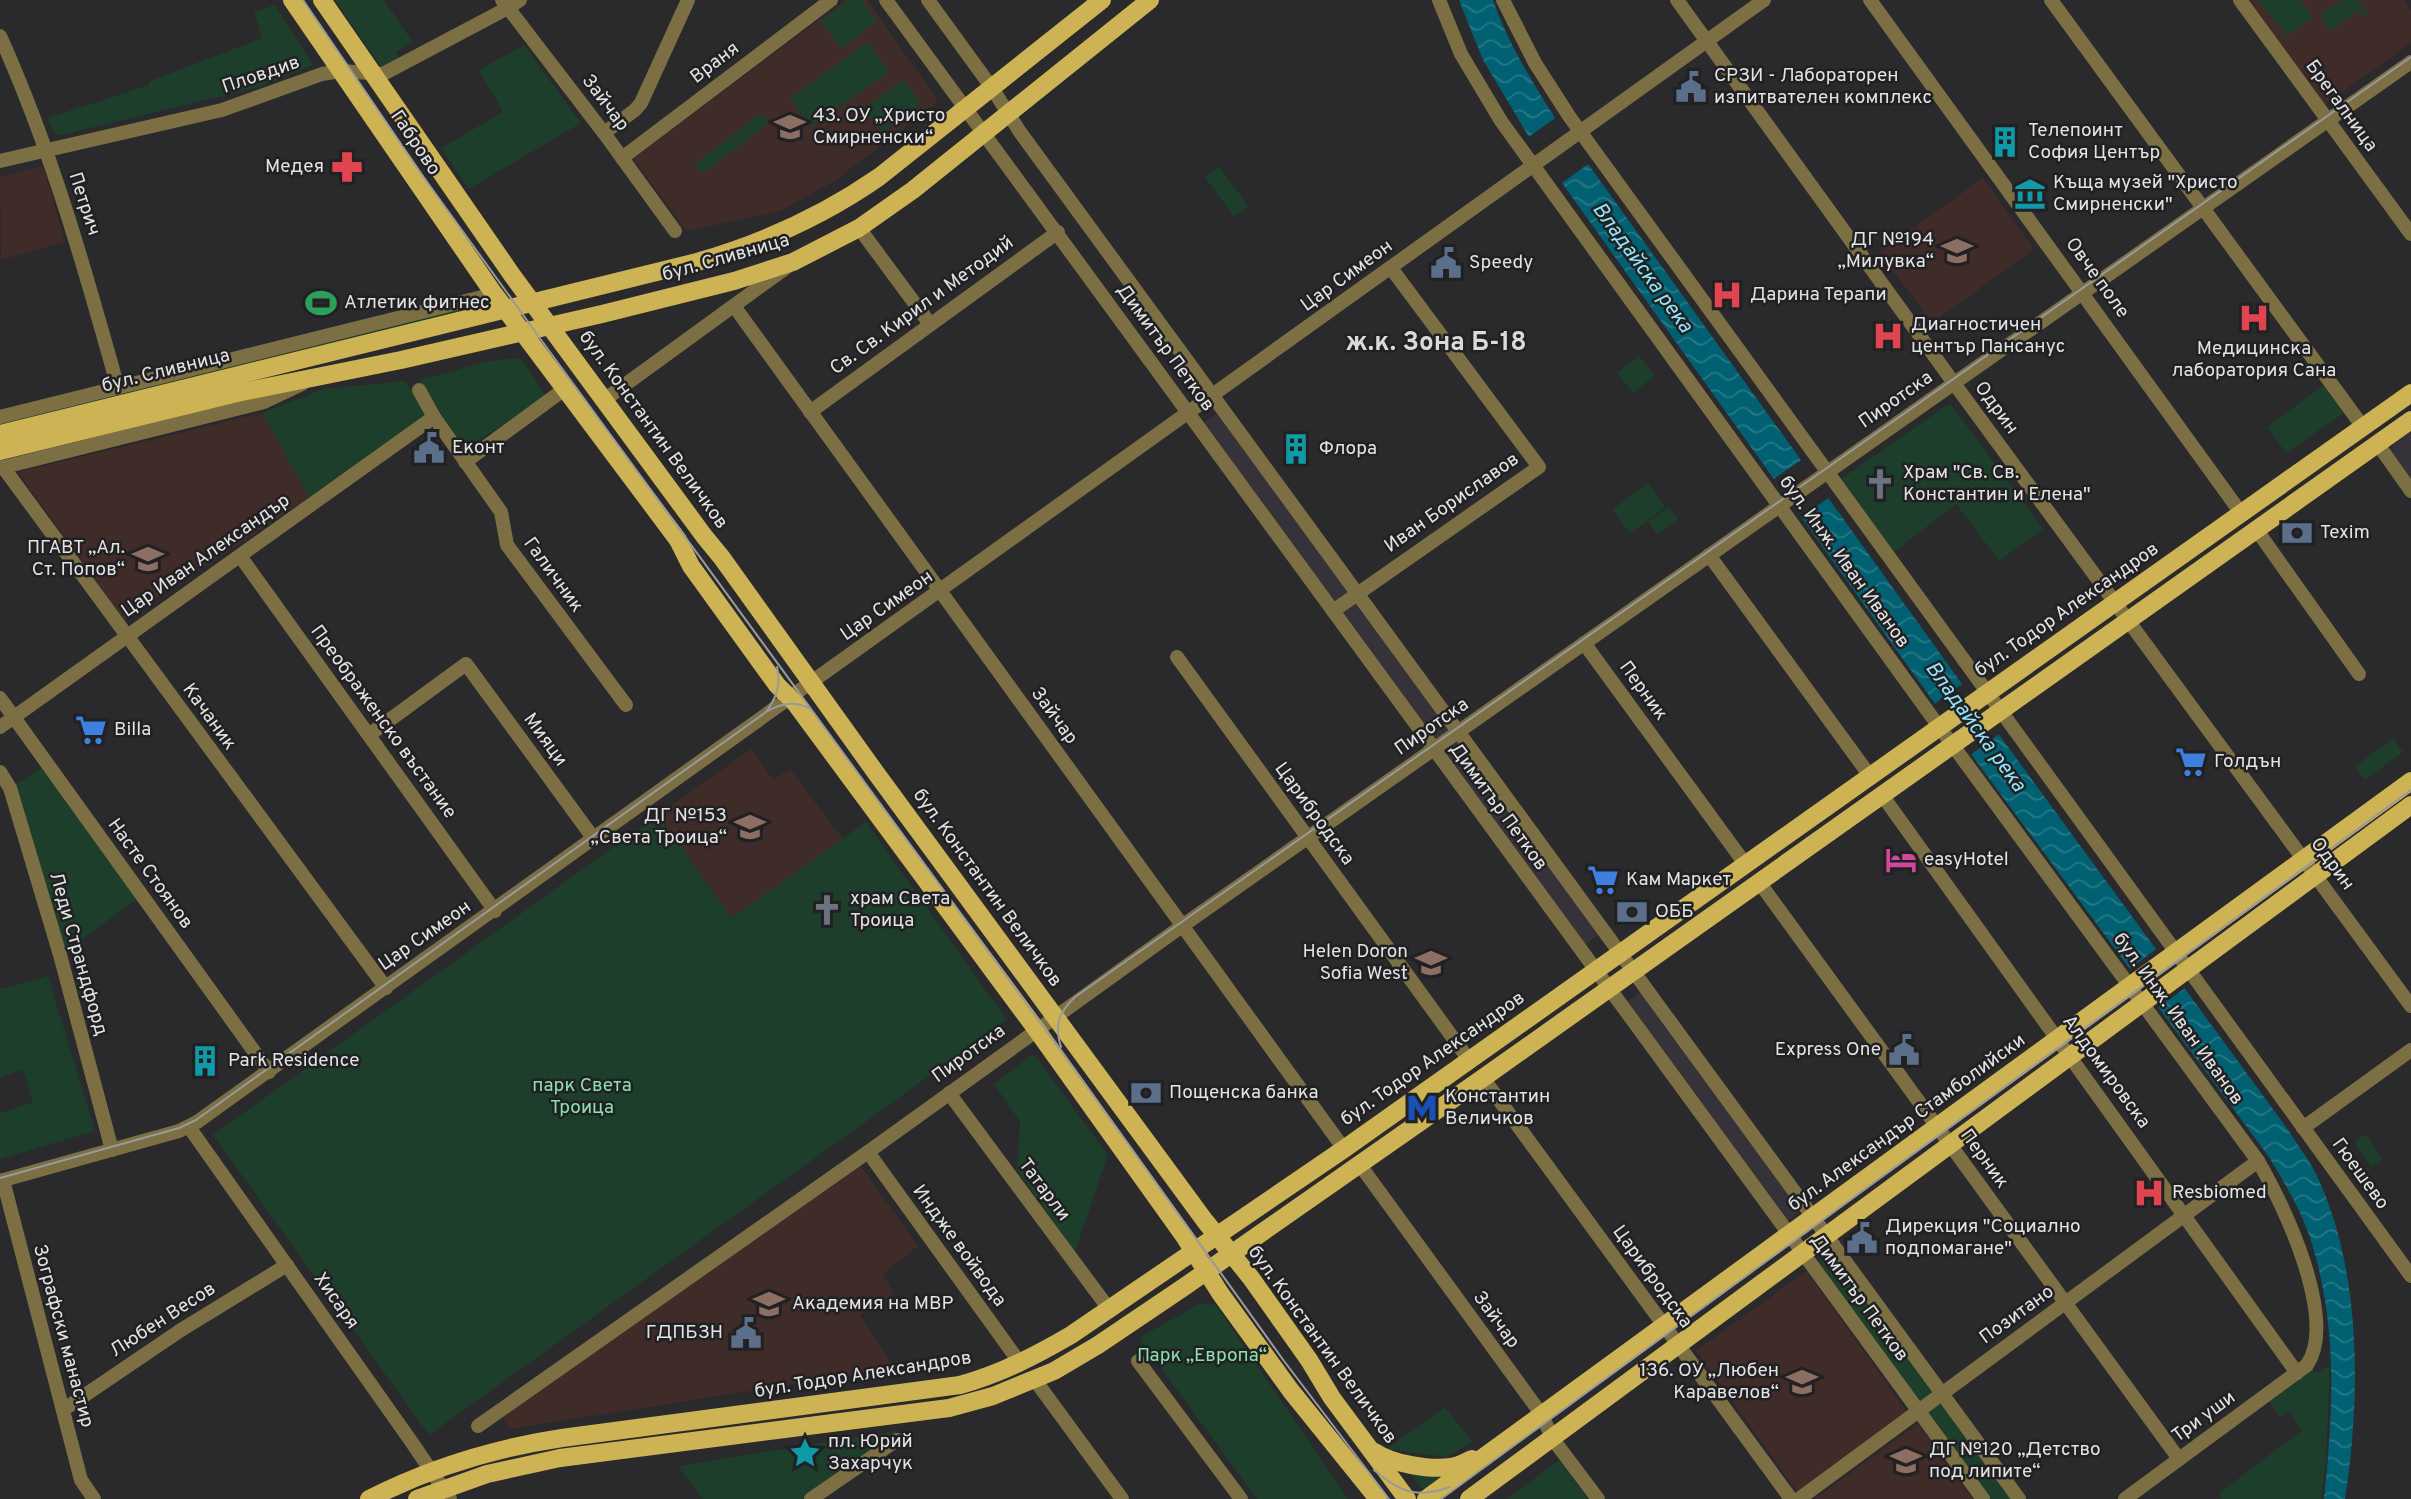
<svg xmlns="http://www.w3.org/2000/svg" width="2411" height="1499" viewBox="0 0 2411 1499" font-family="Overpass,sans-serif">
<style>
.built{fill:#353239}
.education{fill:#3f2c28}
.green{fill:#1d3e2b}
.water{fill:url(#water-waves)}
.pier{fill:#2a292c}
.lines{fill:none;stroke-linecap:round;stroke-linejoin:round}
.minor{stroke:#7b6f43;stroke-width:14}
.major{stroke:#cdb353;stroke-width:18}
.tram{stroke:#9a999b;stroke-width:2}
.labels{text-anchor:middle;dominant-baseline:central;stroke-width:5;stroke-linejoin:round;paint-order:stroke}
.street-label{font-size:19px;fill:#e4e3e4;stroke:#212022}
.poi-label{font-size:19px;fill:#e4e3e4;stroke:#212022;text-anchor:start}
.park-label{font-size:19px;fill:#8ae0ae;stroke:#212022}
.water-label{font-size:21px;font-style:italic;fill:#91e6fc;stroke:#212022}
.district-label{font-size:26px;font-weight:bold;fill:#dbd9dc;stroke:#212022}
</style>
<defs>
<pattern id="water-waves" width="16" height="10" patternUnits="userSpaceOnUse" patternTransform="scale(1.75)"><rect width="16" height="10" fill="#016172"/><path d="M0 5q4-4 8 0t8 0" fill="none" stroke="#267886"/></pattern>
</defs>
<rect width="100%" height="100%" fill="#2a292c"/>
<g class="built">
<path d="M1220 411 1602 932 1582 947 1200 425Z"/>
<path d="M2411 431V483L2389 453 2394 443Z"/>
<path d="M1645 989 1806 1207 1782 1225 1621 1006Z"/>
</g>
<g class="education">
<path d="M846 0H867L937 99 935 105 833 182 780 211 687 231 633 159Z"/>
<path d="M2248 0H2404L2411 10V43L2324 105Z"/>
<path d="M43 166 65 242 1 260 0 177Z"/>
<path d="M1983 178 2034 249 1932 323 1880 252Z"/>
<path d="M263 413 309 497 124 620 18 472Z"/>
<path d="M751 749 773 780 790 769 843 839 732 918 658 815Z"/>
<path d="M861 1166 918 1246 883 1274 894 1294 860 1315 894 1368 510 1429 501 1416Z"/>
<path d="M1806 1271 1907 1412 1799 1494 1696 1351Z"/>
<path d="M1918 1424 1973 1499H1815Z"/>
</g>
<g class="green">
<path d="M335 0H384L412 41 396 52 401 60 383 70Z"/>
<path d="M849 0H862L877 21 841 49 821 21Z"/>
<path d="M2258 0H2300L2312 17 2287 36Z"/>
<path d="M2342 0H2358L2368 14 2363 17 2358 11 2330 31 2320 16Z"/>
<path d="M275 5 313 65 259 87 57 136 47 118 149 85 150 81 262 38 254 12Z"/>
<path d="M868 42 889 72 811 127 790 98Z"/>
<path d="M524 45 581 123 469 189 441 148 503 112 479 70Z"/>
<path d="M903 80 921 103 882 132 865 108Z"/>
<path d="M761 113 769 123 703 173 695 164Z"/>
<path d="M1219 166 1248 206 1234 217 1205 177Z"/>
<path d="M462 307 464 308 463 311 0 430V424Z"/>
<path d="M1639 356 1655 376 1633 393 1617 373Z"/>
<path d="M518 358 524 362 547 397 464 449 419 380 489 361Z"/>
<path d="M405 381 427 414 309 497 263 413 323 389Z"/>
<path d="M2324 385 2344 413 2286 453 2267 427Z"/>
<path d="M1950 403 2043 529 1999 561 1956 504 1894 552 1841 479Z"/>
<path d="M1648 483 1665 507 1630 534 1612 510Z"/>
<path d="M1669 507 1678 520 1657 534 1648 521Z"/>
<path d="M2393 738 2403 752 2365 780 2355 767Z"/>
<path d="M48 764 141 896 60 955 10 788Z"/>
<path d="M658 815 732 918 866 822 1007 1020 429 1435 213 1135Z"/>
<path d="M48 976 95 1131 0 1159V1113L33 1102 23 1070 0 1077V989Z"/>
<path d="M1032 1055 1036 1057 1108 1155 1075 1252 1017 1170 1020 1122 994 1084Z"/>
<path d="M2366 1134 2383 1159 2371 1167 2354 1142Z"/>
<path d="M1837 1249 2019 1499H1983L1812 1267Z"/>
<path d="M1201 1303 1216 1305 1348 1499H1257L1139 1338Z"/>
<path d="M2330 1365 2326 1463 2321 1499H2221L2218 1494 2302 1430 2289 1411 2280 1417 2269 1401 2313 1369 2314 1374Z"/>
<path d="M1445 1407 1472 1442 1447 1457 1387 1449Z"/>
<path d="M895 1431 897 1437 802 1499H703L678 1466Z"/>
<path d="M1559 1460 1588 1499H1507Z"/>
<path d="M1407 1470 1446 1474 1428 1489 1422 1488Z"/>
</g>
<path class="water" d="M1459 0H1493C1508 43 1531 80 1555 118L1962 684 2289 1131C2297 1145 2308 1158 2315 1172 2362 1267 2361 1397 2345 1499H2324C2333 1412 2338 1329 2312 1244 2303 1213 2285 1184 2269 1157L1971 754 1529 137 1483 60Z"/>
<g class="pier">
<path d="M1558 116 1591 162 1559 185 1526 139Z"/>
<path d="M1804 458 1831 496 1798 519 1771 481Z"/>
<path d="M1965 682 2002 732 1969 756 1933 705Z"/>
<path d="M2159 947 2188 986 2156 1009 2127 971Z"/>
</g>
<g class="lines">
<g class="minor">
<path d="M502 0 604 133 675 231"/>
<path d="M886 0 1983 1499"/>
<path d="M928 0 992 88 1020 132 2019 1499"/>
<path d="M1439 0 1461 54 1501 121 1932 717 2258 1161C2284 1205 2338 1319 2307 1365L2125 1499"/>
<path d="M1503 0 1535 63 1569 116 2411 1276"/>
<path d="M1677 0 1956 386 2411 1006"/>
<path d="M1870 0 2241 513"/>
<path d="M2051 0 2363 427"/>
<path d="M2240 0 2411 234"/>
<path d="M0 36C51 149 85 269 118 388"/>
<path d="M604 133 635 110 641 103 688 0"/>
<path d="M622 158 831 0"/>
<path d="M0 161 222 110 322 74 341 71 383 74 508 8 520 0"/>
<path d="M859 228 930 324"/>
<path d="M734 306 1344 1149"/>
<path d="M419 390 434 417 501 512 507 545 626 705"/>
<path d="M604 400 787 267"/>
<path d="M810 412 1058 232"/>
<path d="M0 417 494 294"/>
<path d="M2377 443 2411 491"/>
<path d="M465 462 566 388"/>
<path d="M3 467 386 988"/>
<path d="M0 468 264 402 302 384"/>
<path d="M2256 529 2359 674"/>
<path d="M1709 555 1870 776"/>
<path d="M240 556 495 911"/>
<path d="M1333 611 1539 467 1391 268"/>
<path d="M1584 643 1746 865"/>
<path d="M1177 657 1469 1060"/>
<path d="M0 698 269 1072"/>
<path d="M0 727 434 417"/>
<path d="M369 735 466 664 594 839"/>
<path d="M0 772 10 788 60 955 112 1150"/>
<path d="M1882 795 2297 1373"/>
<path d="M1759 882 2179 1459"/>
<path d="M1483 1078 1791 1499"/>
<path d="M949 1093 1109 1309"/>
<path d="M189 1127 413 1444 450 1499"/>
<path d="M2303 1128 2411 1050"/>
<path d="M868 1152 1020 1363"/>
<path d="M1360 1165 1542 1415 1552 1438 1598 1499"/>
<path d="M3 1180 81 1480 94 1499"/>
<path d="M0 1181 179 1131 197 1122 1764 0"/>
<path d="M1138 1361 1241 1499"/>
<path d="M1035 1380 1122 1499"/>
<path d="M63 1410 181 1330 287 1265"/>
<path d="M478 1426 868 1152 1182 926 2411 62"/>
<path d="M811 1499 897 1440"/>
<path d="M1799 1499 2258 1161"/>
</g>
<g class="major">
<path d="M292 0 494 294 678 540 691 566 717 602 777 685 795 703 1036 1029 1184 1236 1220 1293 1291 1391 1378 1499"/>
<path d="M322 0 512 275 704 536 722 558 876 773 1205 1221 1251 1278 1309 1360 1332 1398 1407 1499"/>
<path d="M0 434 697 262C763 243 823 216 879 177L1102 0"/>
<path d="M0 451 237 393 401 360 602 314 734 281 793 262 859 228 913 190 1150 0"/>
<path d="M1375 1452C1392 1464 1430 1470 1451 1467 1458 1466 1465 1462 1472 1459"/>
<path d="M369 1499C430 1468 495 1448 562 1438L960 1385C1000 1374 1035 1356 1071 1335L1344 1149 2411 393"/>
<path d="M417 1499 487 1474 560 1458 949 1408 993 1396 1054 1371 1098 1345 1184 1287 1483 1078 2411 420"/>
<path d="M1426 1499 2411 781"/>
<path d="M1469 1499 2411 805"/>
</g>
<g class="tram">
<path d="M303 0 422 175 539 337 1064 1055 1284 1361 1389 1499"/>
<path d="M766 712C777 697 781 685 777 667"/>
<path d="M1061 1047C1054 1025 1059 1012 1075 997L2411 57"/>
<path d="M0 1178 179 1128 196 1120 766 712C781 703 794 701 809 708"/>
<path d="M1374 1470C1400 1492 1416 1499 1450 1487"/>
<path d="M1441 1499 2411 790"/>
</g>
</g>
<defs>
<symbol id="civic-bare" viewBox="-9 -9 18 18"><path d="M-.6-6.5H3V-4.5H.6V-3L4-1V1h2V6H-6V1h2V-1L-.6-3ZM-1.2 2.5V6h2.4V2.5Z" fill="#5c6f8a" stroke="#212022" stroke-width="2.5" paint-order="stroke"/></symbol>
<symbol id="school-bare" viewBox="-9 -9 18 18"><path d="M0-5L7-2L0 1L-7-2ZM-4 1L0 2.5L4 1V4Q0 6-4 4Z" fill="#8d6e63" stroke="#212022" stroke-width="2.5" paint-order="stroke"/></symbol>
<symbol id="building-bare" viewBox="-9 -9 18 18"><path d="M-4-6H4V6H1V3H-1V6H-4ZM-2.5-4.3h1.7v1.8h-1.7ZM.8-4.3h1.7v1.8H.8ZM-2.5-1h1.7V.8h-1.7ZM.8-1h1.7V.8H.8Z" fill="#0f9aa8" stroke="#212022" stroke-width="2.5" paint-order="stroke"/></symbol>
<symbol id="pharmacy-bare" viewBox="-9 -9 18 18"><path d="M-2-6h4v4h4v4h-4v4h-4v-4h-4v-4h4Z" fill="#e0444e" stroke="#212022" stroke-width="2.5" paint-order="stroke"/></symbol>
<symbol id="museum-bare" viewBox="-9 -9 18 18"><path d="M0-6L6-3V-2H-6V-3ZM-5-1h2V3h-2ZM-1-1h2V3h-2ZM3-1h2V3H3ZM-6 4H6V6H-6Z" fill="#0f9aa8" stroke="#212022" stroke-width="2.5" paint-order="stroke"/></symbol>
<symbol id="hospital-bare" viewBox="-9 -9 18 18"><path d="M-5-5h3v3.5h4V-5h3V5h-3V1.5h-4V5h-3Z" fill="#e0444e" stroke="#212022" stroke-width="2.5" paint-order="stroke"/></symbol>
<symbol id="stadium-bare" viewBox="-9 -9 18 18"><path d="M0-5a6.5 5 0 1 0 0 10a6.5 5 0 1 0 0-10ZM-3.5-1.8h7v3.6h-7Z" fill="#2e9e5b" stroke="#212022" stroke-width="2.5" paint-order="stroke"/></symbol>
<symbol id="church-bare" viewBox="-9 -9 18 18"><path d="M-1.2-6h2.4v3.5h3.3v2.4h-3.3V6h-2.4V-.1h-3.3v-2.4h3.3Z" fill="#6b7280" stroke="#212022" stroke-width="2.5" paint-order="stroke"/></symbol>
<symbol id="bank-bare" viewBox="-9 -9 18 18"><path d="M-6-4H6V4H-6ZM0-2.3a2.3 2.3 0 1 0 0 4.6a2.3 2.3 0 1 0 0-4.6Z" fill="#5c6f8a" stroke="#212022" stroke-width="2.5" paint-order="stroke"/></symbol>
<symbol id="supermarket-bare" viewBox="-9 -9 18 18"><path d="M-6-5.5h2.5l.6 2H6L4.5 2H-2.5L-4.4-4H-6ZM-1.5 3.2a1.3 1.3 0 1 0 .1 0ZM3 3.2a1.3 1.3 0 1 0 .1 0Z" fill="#3f7fe0" stroke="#212022" stroke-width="2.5" paint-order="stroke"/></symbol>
<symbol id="hotel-bare" viewBox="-9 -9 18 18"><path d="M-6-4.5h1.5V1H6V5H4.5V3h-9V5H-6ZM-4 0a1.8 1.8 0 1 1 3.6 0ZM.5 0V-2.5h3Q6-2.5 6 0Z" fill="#d1479c" stroke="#212022" stroke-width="2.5" paint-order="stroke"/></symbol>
<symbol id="metro-bare" viewBox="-9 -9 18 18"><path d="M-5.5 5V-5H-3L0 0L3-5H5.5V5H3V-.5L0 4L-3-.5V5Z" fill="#1a4fb4" stroke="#212022" stroke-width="2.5" paint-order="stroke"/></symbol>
<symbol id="university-bare" viewBox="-9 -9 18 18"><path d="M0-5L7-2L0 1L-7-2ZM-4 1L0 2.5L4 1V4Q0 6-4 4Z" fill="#8d6e63" stroke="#212022" stroke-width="2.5" paint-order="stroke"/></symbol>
<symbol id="sight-bare" viewBox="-9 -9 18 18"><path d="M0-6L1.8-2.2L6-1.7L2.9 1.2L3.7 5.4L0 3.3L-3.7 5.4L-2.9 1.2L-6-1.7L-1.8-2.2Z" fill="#0f9aa8" stroke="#212022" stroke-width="2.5" paint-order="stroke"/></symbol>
</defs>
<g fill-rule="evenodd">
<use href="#civic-bare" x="1669" y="65" width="44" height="44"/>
<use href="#school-bare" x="768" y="105" width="44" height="44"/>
<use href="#building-bare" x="1983" y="120" width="44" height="44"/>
<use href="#pharmacy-bare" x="325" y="145" width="44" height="44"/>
<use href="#museum-bare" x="2008" y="172" width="44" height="44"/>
<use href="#school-bare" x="1935" y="229" width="44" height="44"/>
<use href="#civic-bare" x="1424" y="241" width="44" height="44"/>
<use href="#hospital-bare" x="1705" y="273" width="44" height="44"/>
<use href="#stadium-bare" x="299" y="281" width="44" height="44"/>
<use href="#hospital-bare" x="2232" y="296" width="44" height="44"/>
<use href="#hospital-bare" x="1866" y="314" width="44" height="44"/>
<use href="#civic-bare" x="407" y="426" width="44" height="44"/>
<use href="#building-bare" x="1274" y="427" width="44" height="44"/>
<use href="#church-bare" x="1858" y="462" width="44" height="44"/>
<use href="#bank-bare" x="2275" y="511" width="44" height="44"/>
<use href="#school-bare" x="126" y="537" width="44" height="44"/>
<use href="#supermarket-bare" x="69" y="708" width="44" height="44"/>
<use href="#supermarket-bare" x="2169" y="740" width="44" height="44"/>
<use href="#school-bare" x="728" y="805" width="44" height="44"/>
<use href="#hotel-bare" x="1879" y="838" width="44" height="44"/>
<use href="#supermarket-bare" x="1581" y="858" width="44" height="44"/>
<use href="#church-bare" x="805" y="888" width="44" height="44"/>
<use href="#bank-bare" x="1610" y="890" width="44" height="44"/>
<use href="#school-bare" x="1409" y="941" width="44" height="44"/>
<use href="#civic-bare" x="1882" y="1028" width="44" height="44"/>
<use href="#building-bare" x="183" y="1039" width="44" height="44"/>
<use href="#bank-bare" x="1124" y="1071" width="44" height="44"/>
<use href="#metro-bare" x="1400" y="1086" width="44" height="44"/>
<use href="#hospital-bare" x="2127" y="1171" width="44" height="44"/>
<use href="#civic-bare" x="1840" y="1216" width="44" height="44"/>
<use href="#university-bare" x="747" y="1282" width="44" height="44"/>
<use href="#civic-bare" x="724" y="1311" width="44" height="44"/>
<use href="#school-bare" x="1780" y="1360" width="44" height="44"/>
<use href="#sight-bare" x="783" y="1431" width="44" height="44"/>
<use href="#school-bare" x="1884" y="1439" width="44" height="44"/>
</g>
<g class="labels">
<g class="street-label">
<text transform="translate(715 63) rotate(-37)">Враня</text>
<text transform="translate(261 75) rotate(-19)">Пловдив</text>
<text transform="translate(605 103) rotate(53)">Зайчар</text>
<text transform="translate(2341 106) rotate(54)">Брегалница</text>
<text transform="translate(415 143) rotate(56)">Габрово</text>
<text transform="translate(84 204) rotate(72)">Петрич</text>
<text transform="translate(726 258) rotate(-16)">бул. Сливница</text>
<text transform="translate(1347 276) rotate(-36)">Цар Симеон</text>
<text transform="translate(2097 278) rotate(54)">Овче поле</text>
<text transform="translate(922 306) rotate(-36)">Св. Св. Кирил и Методий</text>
<text transform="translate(1165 348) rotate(54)">Димитър Петков</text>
<text transform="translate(166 371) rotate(-14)">бул. Сливница</text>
<text transform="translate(1896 400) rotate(-35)">Пиротска</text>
<text transform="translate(1996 408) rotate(54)">Одрин</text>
<text transform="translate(653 430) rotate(54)">бул. Константин Величков</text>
<text transform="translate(1452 503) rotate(-35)">Иван Бориславов</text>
<text transform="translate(206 556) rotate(-35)">Цар Иван Александър</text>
<text transform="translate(1844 562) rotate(54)">бул. Инж. Иван Иванов</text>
<text transform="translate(553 575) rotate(54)">Галичник</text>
<text transform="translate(887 606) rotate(-35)">Цар Симеон</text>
<text transform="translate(2067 610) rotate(-35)">бул. Тодор Александров</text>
<text transform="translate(1643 691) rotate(54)">Перник</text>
<text transform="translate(1054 716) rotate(54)">Зайчар</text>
<text transform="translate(209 717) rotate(54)">Качаник</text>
<text transform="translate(383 722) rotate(54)">Преображенско въстание</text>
<text transform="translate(1432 727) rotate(-35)">Пиротска</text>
<text transform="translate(545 740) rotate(54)">Мияци</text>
<text transform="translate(1498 807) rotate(54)">Димитър Петков</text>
<text transform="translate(1314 814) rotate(54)">Царибродска</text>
<text transform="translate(2332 864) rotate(54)">Одрин</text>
<text transform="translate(150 874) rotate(54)">Насте Стоянов</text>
<text transform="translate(987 888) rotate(54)">бул. Константин Величков</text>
<text transform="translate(425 936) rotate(-35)">Цар Симеон</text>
<text transform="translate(78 954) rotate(74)">Леди Страндфорд</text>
<text transform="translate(2178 1019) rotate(54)">бул. Инж. Иван Иванов</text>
<text transform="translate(969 1054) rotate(-36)">Пиротска</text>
<text transform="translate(1433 1059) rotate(-35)">бул. Тодор Александров</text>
<text transform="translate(2106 1072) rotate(54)">Алдомировска</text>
<text transform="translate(1907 1123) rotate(-36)">бул. Александър Стамболийски</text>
<text transform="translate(1984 1159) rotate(54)">Перник</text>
<text transform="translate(2360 1174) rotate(54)">Гюешево</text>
<text transform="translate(1044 1190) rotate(53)">Татарли</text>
<text transform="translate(959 1246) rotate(54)">Индже войвода</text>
<text transform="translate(1652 1277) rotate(54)">Царибродска</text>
<text transform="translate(1859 1298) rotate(54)">Димитър Петков</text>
<text transform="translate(336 1301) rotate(55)">Хисаря</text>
<text transform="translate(2017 1315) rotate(-36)">Позитано</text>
<text transform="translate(163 1320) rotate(-33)">Любен Весов</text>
<text transform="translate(1496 1320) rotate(54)">Зайчар</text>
<text transform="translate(63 1336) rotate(75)">Зографски манастир</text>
<text transform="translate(1322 1345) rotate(54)">бул. Константин Величков</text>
<text transform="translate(863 1375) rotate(-9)">бул. Тодор Александров</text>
<text transform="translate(2204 1417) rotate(-36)">Три уши</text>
</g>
<g class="poi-label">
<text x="1714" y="76">СРЗИ - Лабораторен<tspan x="1714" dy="22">изпитвателен комплекс</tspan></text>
<text x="813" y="116">43. ОУ „Христо<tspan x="813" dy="22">Смирненски“</tspan></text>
<text x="2028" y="131">Телепоинт<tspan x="2028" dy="22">София Център</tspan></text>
<text x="324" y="167" text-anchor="end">Медея</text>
<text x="2053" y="183">Къща музей "Христо<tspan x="2053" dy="22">Смирненски"</tspan></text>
<text x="1934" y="240" text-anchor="end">ДГ №194<tspan x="1934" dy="22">„Милувка“</tspan></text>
<text x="1469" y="263">Speedy</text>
<text x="1750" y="295">Дарина Терапи</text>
<text x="344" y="303">Атлетик фитнес</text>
<text x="1911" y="325">Диагностичен<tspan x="1911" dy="22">център Пансанус</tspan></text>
<text x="2254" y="349" text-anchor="middle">Медицинска<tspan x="2254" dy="22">лаборатория Сана</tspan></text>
<text x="452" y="448">Еконт</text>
<text x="1319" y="449">Флора</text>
<text x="1903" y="473">Храм "Св. Св.<tspan x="1903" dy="22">Константин и Елена"</tspan></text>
<text x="2320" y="533">Texim</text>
<text x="125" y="548" text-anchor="end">ПГАВТ „Ал.<tspan x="125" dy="22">Ст. Попов“</tspan></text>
<text x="114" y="730">Billa</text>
<text x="2214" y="762">Голдън</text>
<text x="727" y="816" text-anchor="end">ДГ №153<tspan x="727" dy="22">„Света Троица“</tspan></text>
<text x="1924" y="860">easyHotel</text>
<text x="1626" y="880">Кам Маркет</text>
<text x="850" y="899">храм Света<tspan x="850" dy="22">Троица</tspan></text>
<text x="1655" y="912">ОББ</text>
<text x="1408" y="952" text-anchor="end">Helen Doron<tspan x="1408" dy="22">Sofia West</tspan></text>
<text x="1881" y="1050" text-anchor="end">Express One</text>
<text x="228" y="1061">Park Residence</text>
<text x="1169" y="1093">Пощенска банка</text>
<text x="1445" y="1097">Константин<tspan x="1445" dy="22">Величков</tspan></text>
<text x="2172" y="1193">Resbiomed</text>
<text x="1885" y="1227">Дирекция "Социално<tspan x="1885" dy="22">подпомагане"</tspan></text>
<text x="792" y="1304">Академия на МВР</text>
<text x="723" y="1333" text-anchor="end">ГДПБЗН</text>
<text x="1779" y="1371" text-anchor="end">136. ОУ „Любен<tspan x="1779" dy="22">Каравелов“</tspan></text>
<text x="828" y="1442">пл. Юрий<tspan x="828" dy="22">Захарчук</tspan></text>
<text x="1929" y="1450">ДГ №120 „Детство<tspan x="1929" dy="22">под липите“</tspan></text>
</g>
<g class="park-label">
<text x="582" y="1086">парк Света<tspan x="582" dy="22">Троица</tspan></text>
<text x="1202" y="1356">Парк „Европа“</text>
</g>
<g class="water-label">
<text transform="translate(1642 268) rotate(54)">Владайска река</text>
<text transform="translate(1975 727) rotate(54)">Владайска река</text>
</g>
<g class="district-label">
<text x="1436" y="343">ж.к. Зона Б-18</text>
</g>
</g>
</svg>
